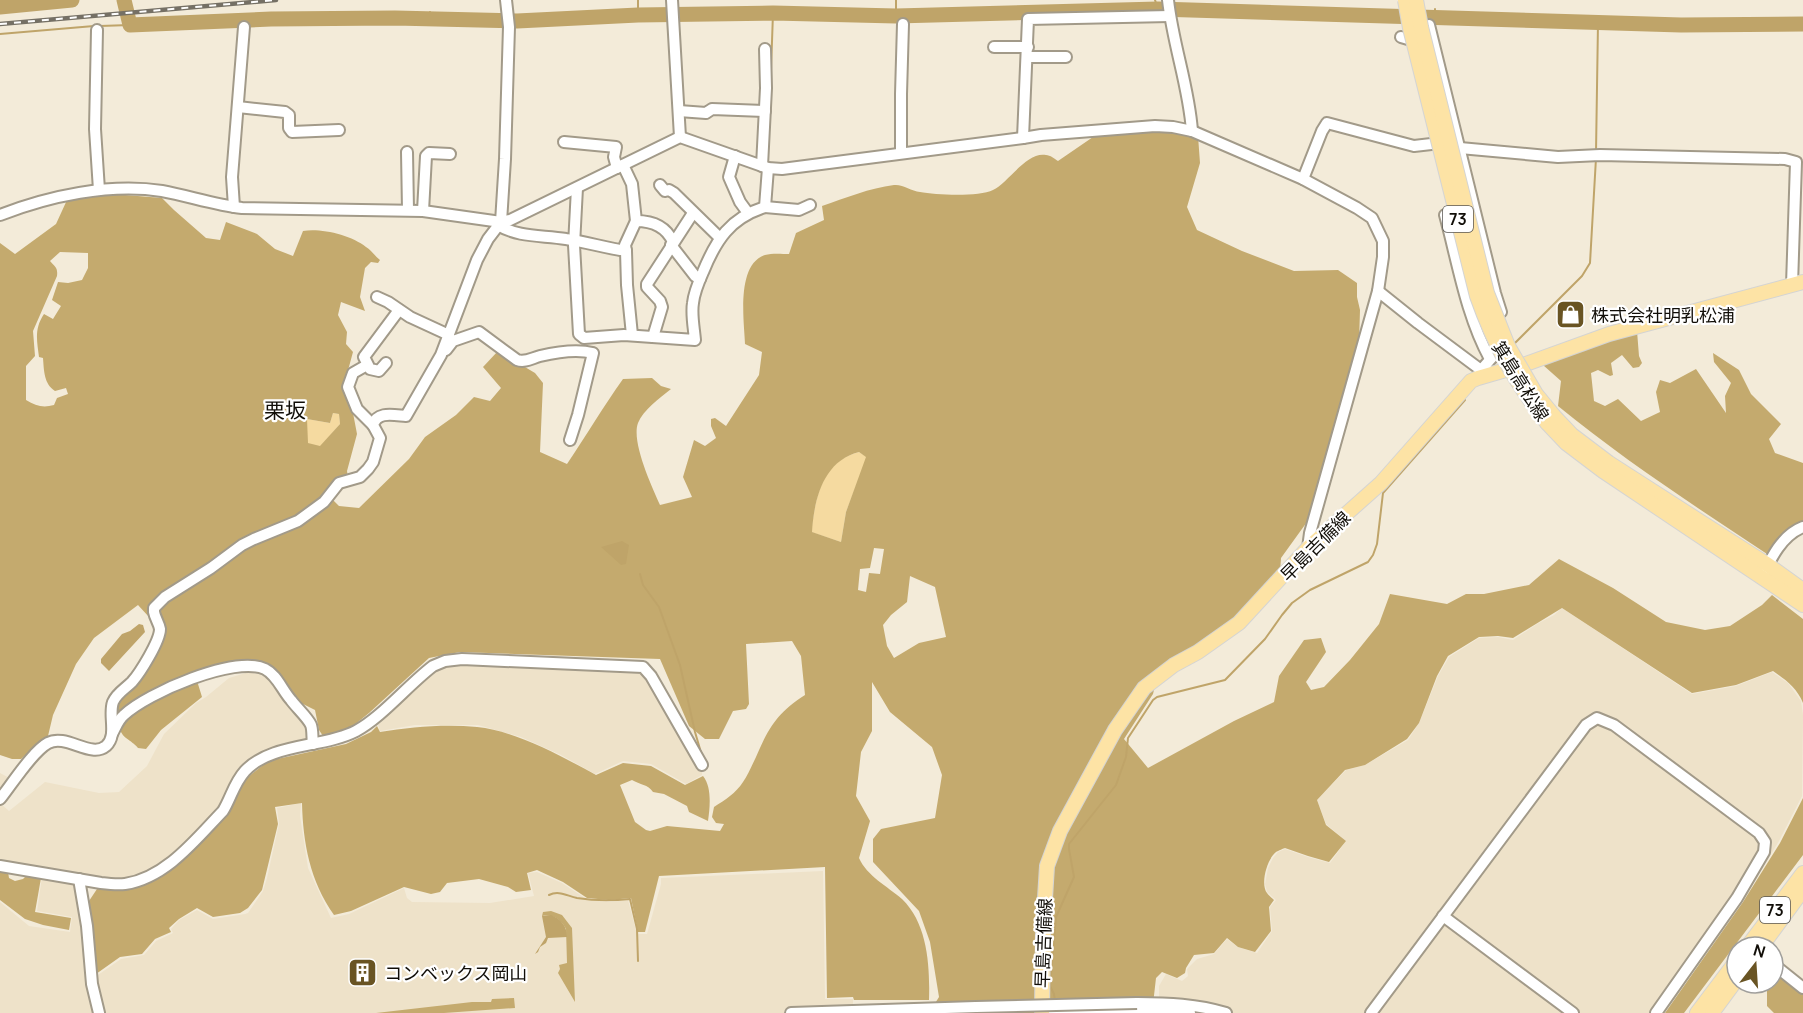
<svg xmlns="http://www.w3.org/2000/svg" width="1803" height="1013" viewBox="0 0 1803 1013" font-family="Manrope,'Noto Sans JP',sans-serif">
<style>
.built{fill:#eee2c9}
.green{fill:#f5daa0}
.forest{fill:#c4aa6e;fill-rule:evenodd}
.water{fill:#bfa469}
.lines{fill:none;stroke-linecap:round;stroke-linejoin:round}
.stream{stroke:#bfa469;stroke-width:2}
.river{stroke:#bfa469;stroke-width:15}
.minor-casing{stroke:#a29a89;stroke-width:14}
.major-casing{stroke:#d4d4d3;stroke-width:16}
.minor{stroke:#fff;stroke-width:10}
.major{stroke:#fde3a5;stroke-width:14}
.rail-casing{stroke:#757065;stroke-width:4.5}
.rail{stroke:#fff;stroke-width:2;stroke-dasharray:7;stroke-linecap:butt}
.minor-bridge-casing{stroke:#a29a89;stroke-width:14;stroke-linecap:butt}
.major-bridge-casing{stroke:#d4d4d3;stroke-width:16;stroke-linecap:butt}
.minor-bridge{stroke:#fff;stroke-width:10}
.major-bridge{stroke:#fde3a5;stroke-width:14}
.labels{text-anchor:middle;dominant-baseline:central;stroke-width:4.5;stroke-linejoin:round;paint-order:stroke}
.shield{fill:#fff;stroke:#585652;stroke-width:1.5}
.shield-label{font-size:16px;font-weight:bold;fill:#110e08}
.poi-label{font-size:18px;fill:#110e08;stroke:#fff;text-anchor:start}
.street-label{font-size:18px;fill:#110e08;stroke:#fff}
.quarter-label{font-size:21px;fill:#110e08;stroke:#fff}
</style>
<rect width="100%" height="100%" fill="#f3ebd9"/>
<g class="built">
<path d="M1562 608 1692 694 1736 686 1772 672 1788 683 1801 701 1803 715 1802 796 1779 841 1741 903 1663 1013H1159V986L1166 974 1182 981 1188 976 1187 969 1197 959 1214 954 1227 939 1238 947 1257 953 1272 931 1270 907 1276 900 1267 892 1265 884 1268 868 1273 858 1278 852 1285 849 1308 857 1330 863 1346 841 1326 824 1317 800 1346 770 1365 765 1408 740 1419 723 1438 676 1449 657 1479 638 1498 637 1513 640 1537 624 1554 615Z"/>
<path d="M460 654 647 662 703 757 702 775 686 784 651 764 623 761 595 774 561 755 521 737 478 725H415L380 731 378 724 364 733 348 741 307 748 272 757 251 770 190 850 117 889H102L86 885 95 977 121 959 144 955 156 941 173 933 171 929 179 920 197 910 213 919 245 914 248 913 263 891 267 878 279 824 277 808 301 803 300 816 308 868 331 918 349 914 404 888 407 898 412 902 490 903 534 896 528 873 537 872 562 883 588 900 609 902 628 900 637 934H647L661 884V878L823 871 825 999H853V1013H0V902L29 926 70 932 72 917 37 911 42 877 0 870V773L17 782 0 803 9 811 45 782 99 793 119 792 147 766 164 734 196 703 206 697 229 678 249 672 261 675 272 681 308 725V741L328 737 354 727 369 717 430 660Z"/>
</g>
<g class="green">
<path d="M333 413 339 414 340 424 320 447 307 443V419L330 423Z"/>
<path d="M859 452 867 457 846 512 841 542 811 532C816 499 820 462 859 452Z"/>
</g>
<g class="forest">
<path d="M1153 130 1179 132 1198 136 1200 163 1187 207 1197 230 1242 251 1294 271 1338 270 1357 283V297L1360 310 1359 342 1312 515 1281 558 1280 573 1234 621 1158 673 1153 694 1124 739 1148 768 1234 721 1274 702 1279 676 1304 640 1321 638 1326 652 1306 682 1311 690 1324 687 1350 660 1379 624 1390 594 1447 604 1466 594H1484L1529 585 1559 559 1613 588 1666 622 1705 630 1730 626 1762 605 1772 595 1803 619V703C1797 688 1786 680 1773 671L1736 685 1692 693 1562 608 1513 638 1498 636 1479 637 1448 656 1437 676 1419 723 1407 739 1365 765 1345 770 1317 800 1326 825 1346 841 1329 862 1308 856 1285 848C1284 848 1278 851 1276 852 1267 859 1260 884 1267 893 1269 896 1272 898 1274 900L1269 907 1271 931 1255 952 1238 947 1227 938 1214 953 1194 955 1186 968 1185 973 1177 978 1162 972 1156 978 1152 1013H929L939 997 930 942 919 911 873 862V839L881 829 935 818 942 775 932 747 890 712 872 682V731L861 752 856 796 870 821 859 858C867 876 887 886 902 899 928 924 930 967 929 1000H854L853 997 827 998 825 867 659 876 645 932H638L631 898 609 900 587 898 563 882 537 870 527 873 531 890 516 892 508 887 479 879 447 883 440 892 431 894 404 887 351 911 334 915C310 881 303 843 302 803L275 807 278 824 262 890 248 908 240 913 213 917 197 908 179 919 169 928 171 932 155 939 142 954 120 957 96 974 89 901 97 889H130L149 883 172 868 243 781 268 761 346 744 371 732 377 726 380 732C411 727 444 724 477 727 516 731 561 756 596 775L623 763 651 766 685 785 703 776C712 787 710 807 708 821L689 812 687 806 664 794 653 792C648 784 640 785 632 780L620 785 635 822 646 830 650 831 667 826 720 831 724 824 716 823 712 817 714 807C725 800 736 793 743 782 748 775 752 765 756 757 769 727 777 713 805 695L801 656 792 641 746 644 749 704 746 709 733 711 719 739H705L689 726 660 659 460 652 429 658 369 713 353 726 338 733 323 736 319 730 315 710 301 703 274 668 253 661 228 664 194 680 198 684 202 697 161 730 146 749 138 748C134 743 131 742 126 738 117 731 116 714 116 703L163 624 149 617 138 605 94 638 76 664 53 715 48 736 21 759H12L0 755V243L15 254 56 224 67 200 113 194 162 198 174 210 206 238 220 240 226 222 257 234 275 249 293 256 303 231C321 228 351 235 366 247 371 250 375 256 380 260L378 263 371 262 365 268 360 297 365 311 341 302 338 315 347 332 346 344 353 352 344 385 353 413 357 434 347 471 349 484 336 494 333 500 339 506 359 508 409 459 425 437 456 415 474 397 490 401 501 388 483 367 498 351 535 373 543 383 540 452 567 464C586 436 603 407 623 379L652 378 661 386 671 389C660 398 643 410 638 423 631 442 652 487 660 505L692 497 683 477 694 440 705 446 716 438 711 426V419L715 418 726 426 759 375 762 352 745 344C744 320 736 265 765 255 772 253 782 254 789 254L796 233 824 220 822 206C845 198 870 188 894 185 903 184 911 191 920 192 936 195 979 197 993 190 1008 183 1027 151 1046 155 1050 155 1055 159 1058 161L1093 137 1118 133ZM60 252 88 253V268L82 280 68 283 58 282 52 300 61 306 53 319 44 314C34 329 37 341 39 357L43 358C44 371 44 384 55 391L66 388 68 394 57 398 54 405C43 408 36 406 26 400V366L35 356 33 331 57 276C58 267 55 267 50 261ZM333 413 339 414 340 424 320 446 308 443 307 419 330 423ZM859 452 866 457 846 512 841 542 812 532C814 500 823 461 859 452ZM874 548 884 549 880 574 869 573 866 592 858 590 860 569 870 568ZM910 576 935 587 946 637 919 643 894 658 887 646 883 625 891 615 907 602Z"/>
<path d="M1637 331 1639 356 1642 363 1639 367 1633 368 1622 355 1611 363 1613 375 1610 376 1598 370 1591 373 1594 401 1605 406 1618 399 1641 421 1660 412 1656 392 1660 380 1670 383 1696 369 1726 413 1725 396 1731 383 1714 362 1713 353 1739 370 1751 394 1781 424 1769 439 1775 453 1803 463V522C1787 529 1780 538 1771 553L1767 554C1696 507 1624 460 1558 406L1561 381 1543 365Z"/>
<path d="M1803 798V855L1684 1013H1665L1743 902 1780 843Z"/>
<path d="M0 871 8 872 9 878 15 881 23 879 26 876 41 878 35 912 71 918 69 930 43 925 25 919 0 900Z"/>
<path d="M551 911 562 915 572 928 575 1002 558 973 560 969 559 965 567 963 566 929C561 919 553 914 542 916L543 912Z"/>
<path d="M1773 969 1803 992V1013H1774L1767 1006V983H1773Z"/>
<path d="M514 998 515 1008 444 1013H376L472 1002H491L492 999Z"/>
</g>
<g class="water">
<path d="M622 541 629 545 626 564 621 565 601 547Z"/>
<path d="M139 624 143 625 145 632 109 671 101 663V659L122 634 130 631Z"/>
<path d="M551 915C561 919 567 926 567 937L548 938 546 943 540 947 538 952 535 954 546 937 542 916Z"/>
</g>
<g class="lines">
<g class="stream">
<path d="M638 0V15"/>
<path d="M896 0V16"/>
<path d="M1155 0 1158 9"/>
<path d="M1435 9V18"/>
<path d="M430 12 431 19"/>
<path d="M100 26 130 25"/>
<path d="M0 34 94 26"/>
<path d="M771 70 773 13"/>
<path d="M1596 152 1598 23"/>
<path d="M1514 344 1582 276 1590 263 1596 158"/>
<path d="M1491 367 1500 358"/>
<path d="M640 574 643 585 659 607 680 665 695 732 702 756"/>
<path d="M549 895C559 890 567 896 577 898 595 901 612 901 630 899L637 929 638 961"/>
<path d="M1055 1001 1054 994 1050 986 1056 917 1074 877 1069 849V844L1116 785 1126 757 1128 738 1153 700 1157 697 1225 680 1265 639 1282 615 1292 603 1310 590 1368 562 1373 555 1377 544 1383 493 1465 400"/>
</g>
<g class="river">
<path d="M124 0 130 25 271 19 395 18 517 21 638 15 773 13 896 16 1158 9 1681 25 1803 24"/>
<path d="M0 7 72 0"/>
</g>
<defs>
<g id="minor">
<path d="M672 0 680 137"/>
<path d="M1168 0C1173 45 1189 87 1192 131"/>
<path d="M1429 25 1495 293 1501 312"/>
<path d="M97 30 95 129 99 190"/>
<path d="M1401 37 1418 42"/>
<path d="M994 47H1028"/>
<path d="M1028 57H1066"/>
<path d="M238 107 285 112 289 115V128L292 132 339 130"/>
<path d="M679 111 706 113 712 109 765 111"/>
<path d="M1023 138 1028 19 1170 16"/>
<path d="M564 142 616 147 614 157 617 168"/>
<path d="M407 152 408 210"/>
<path d="M901 153V94L903 24"/>
<path d="M735 156 729 177 740 202 748 213"/>
<path d="M623 165 632 184 636 221"/>
<path d="M762 166 766 88 765 49"/>
<path d="M1303 179 1322 131 1327 123 1414 146 1440 143 1460 148 1558 157 1600 155 1785 159 1796 162 1792 285"/>
<path d="M660 185 665 191 669 190 674 193 720 238"/>
<path d="M577 188 574 245 579 334 584 338 624 335 695 340C694 328 691 314 693 303 694 293 699 281 703 272 716 240 730 218 765 207L768 168"/>
<path d="M234 207 232 177 244 27"/>
<path d="M765 207 799 210 810 205"/>
<path d="M423 211 426 156 429 153 450 154"/>
<path d="M1464 211 1445 215C1458 263 1466 315 1490 359"/>
<path d="M0 215C49 196 109 183 162 191 189 196 215 205 242 208L423 211 501 222 510 220 680 137 768 168 782 169 1023 138 1041 135 1155 126 1173 127 1192 131 1303 179 1357 208 1372 218 1383 241V257L1378 291 1310 533 1308 548"/>
<path d="M498 225C519 238 543 235 566 239 586 242 606 248 626 251L627 285 632 335"/>
<path d="M671 245 695 276 700 279"/>
<path d="M626 251 625 245 636 221C652 221 666 226 673 242"/>
<path d="M1378 291 1418 323 1485 373"/>
<path d="M377 297 388 302 410 317 449 335"/>
<path d="M653 337 662 307 660 301 647 287V284L693 213"/>
<path d="M446 350 453 341 479 332 517 360C525 363 532 358 540 356 557 352 577 349 593 353L578 415 570 440"/>
<path d="M386 363 379 371 370 369 364 357 399 310"/>
<path d="M367 365 353 373 348 387 357 409 373 425"/>
<path d="M1481 370 1504 344"/>
<path d="M1762 577C1771 558 1782 535 1803 527"/>
<path d="M112 734C116 727 118 720 124 715 147 693 235 655 265 669 277 675 282 690 291 700 296 707 308 718 311 725 313 730 312 738 313 744"/>
<path d="M0 799C12 784 33 751 48 743 66 733 91 759 106 746 118 735 108 716 113 702 117 693 125 689 132 682 140 673 160 641 160 629 159 623 155 618 154 612V608L165 597 211 568 242 545 254 539 298 521 324 502 339 483 360 477 368 469 373 462 380 438 373 425C377 411 393 415 406 416L441 355 477 260 488 239 501 222 505 159 509 27 506 0"/>
<path d="M0 866 101 883C109 884 117 885 125 884 166 878 196 839 223 811 231 798 234 783 245 771 271 743 323 748 356 731 382 717 408 685 433 666L445 661 462 659 643 667 651 676 702 765"/>
<path d="M79 879 87 926 92 984 99 1013"/>
<path d="M1443 916 1573 1013"/>
<path d="M1773 964 1803 988"/>
<path d="M1137 1003C1168 1003 1197 1004 1226 1013"/>
<path d="M791 1013 976 1007"/>
<path d="M1053 1013C1099 1012 1144 1008 1190 1013"/>
<path d="M1371 1013 1586 725 1597 718 1614 725 1759 833 1765 842 1764 852 1737 898 1656 1013"/>
</g>
<g id="major">
<path d="M1554 416 1572 435 1609 463 1768 565 1803 590"/>
<path d="M1547 423 1566 443 1603 471 1803 605"/>
<path d="M1747 947 1803 873"/>
<path d="M1761 947 1803 890"/>
<path d="M1042 1013 1043 930 1047 866 1060 831 1115 730 1144 688 1174 665 1198 652 1239 623 1308 548 1381 483 1471 381 1478 378 1523 365 1609 334 1803 282"/>
<path d="M1697 1013 1737 960"/>
<path d="M1712 1013 1737 979"/>
</g>
</defs>
<use href="#minor" class="minor-casing"/>
<use href="#major" class="major-casing"/>
<use href="#minor" class="minor"/>
<use href="#major" class="major"/>
<defs>
<path id="rail" d="M0 24 276 0"/>
</defs>
<use href="#rail" class="rail-casing"/>
<use href="#rail" class="rail"/>
<defs>
<path id="minor-bridge" d="M976 1007 1137 1003"/>
<g id="major-bridge">
<path d="M1405 0 1410 28 1477 296C1495 347 1514 380 1547 423"/>
<path d="M1416 0 1421 27 1487 293 1508 346 1536 394 1554 416"/>
</g>
</defs>
<use href="#minor-bridge" class="minor-bridge-casing"/>
<use href="#major-bridge" class="major-bridge-casing"/>
<use href="#minor-bridge" class="minor-bridge"/>
<use href="#major-bridge" class="major-bridge"/>
</g>
<defs>
<symbol id="shop-square" viewBox="-11 -11 22 22"><rect x="-9" y="-9" width="18" height="18" rx="4" fill="#695423" stroke="#fff"/><path d="M-5-2.5h2.3a2.7 3.5 0 0 1 5.4 0H5L5.5 6h-11ZM-1.5-2.5h3a1.5 2.3 0 0 0-3 0Z" fill="#fff"/></symbol>
<symbol id="building-square" viewBox="-11 -11 22 22"><rect x="-9" y="-9" width="18" height="18" rx="4" fill="#695423" stroke="#fff"/><path d="M-4-6H4V6H1V3H-1V6H-4ZM-2.5-4.3h1.7v1.8h-1.7ZM.8-4.3h1.7v1.8H.8ZM-2.5-1h1.7V.8h-1.7ZM.8-1h1.7V.8H.8Z" fill="#fff"/></symbol>
</defs>
<g fill-rule="evenodd">
<use href="#shop-square" x="1554" y="298" width="33" height="33"/>
<use href="#building-square" x="346" y="956" width="33" height="33"/>
</g>
<g class="labels">
<g class="shield">
<rect x="1443" y="206" width="30" height="26" rx="4.5"/>
<rect x="1760" y="897" width="30" height="26" rx="4.5"/>
</g>
<g class="shield-label">
<text x="1458" y="219">73</text>
<text x="1775" y="910">73</text>
</g>
<g class="poi-label">
<text x="1591" y="315">株式会社明乳松浦</text>
<text x="384" y="973">コンベックス岡山</text>
</g>
<g class="street-label">
<text transform="translate(1521 381) rotate(58)">箕島高松線</text>
<text transform="translate(1315 546) rotate(-45)">早島吉備線</text>
<text transform="translate(1043 943) rotate(-88)">早島吉備線</text>
</g>
<g class="quarter-label">
<text x="285" y="410">栗坂</text>
</g>
</g>
<g transform="translate(1755 965) rotate(17)"><circle r="28" fill="#ffffff" stroke="#a09f9c" stroke-width="1.5"/>
<path d="M0-4.5L10 22L0 15L-10 22Z" fill="#695423"/>
<text y="-9" font-size="16" font-weight="bold" text-anchor="middle" fill="#110e08">N</text>
</g>
</svg>
